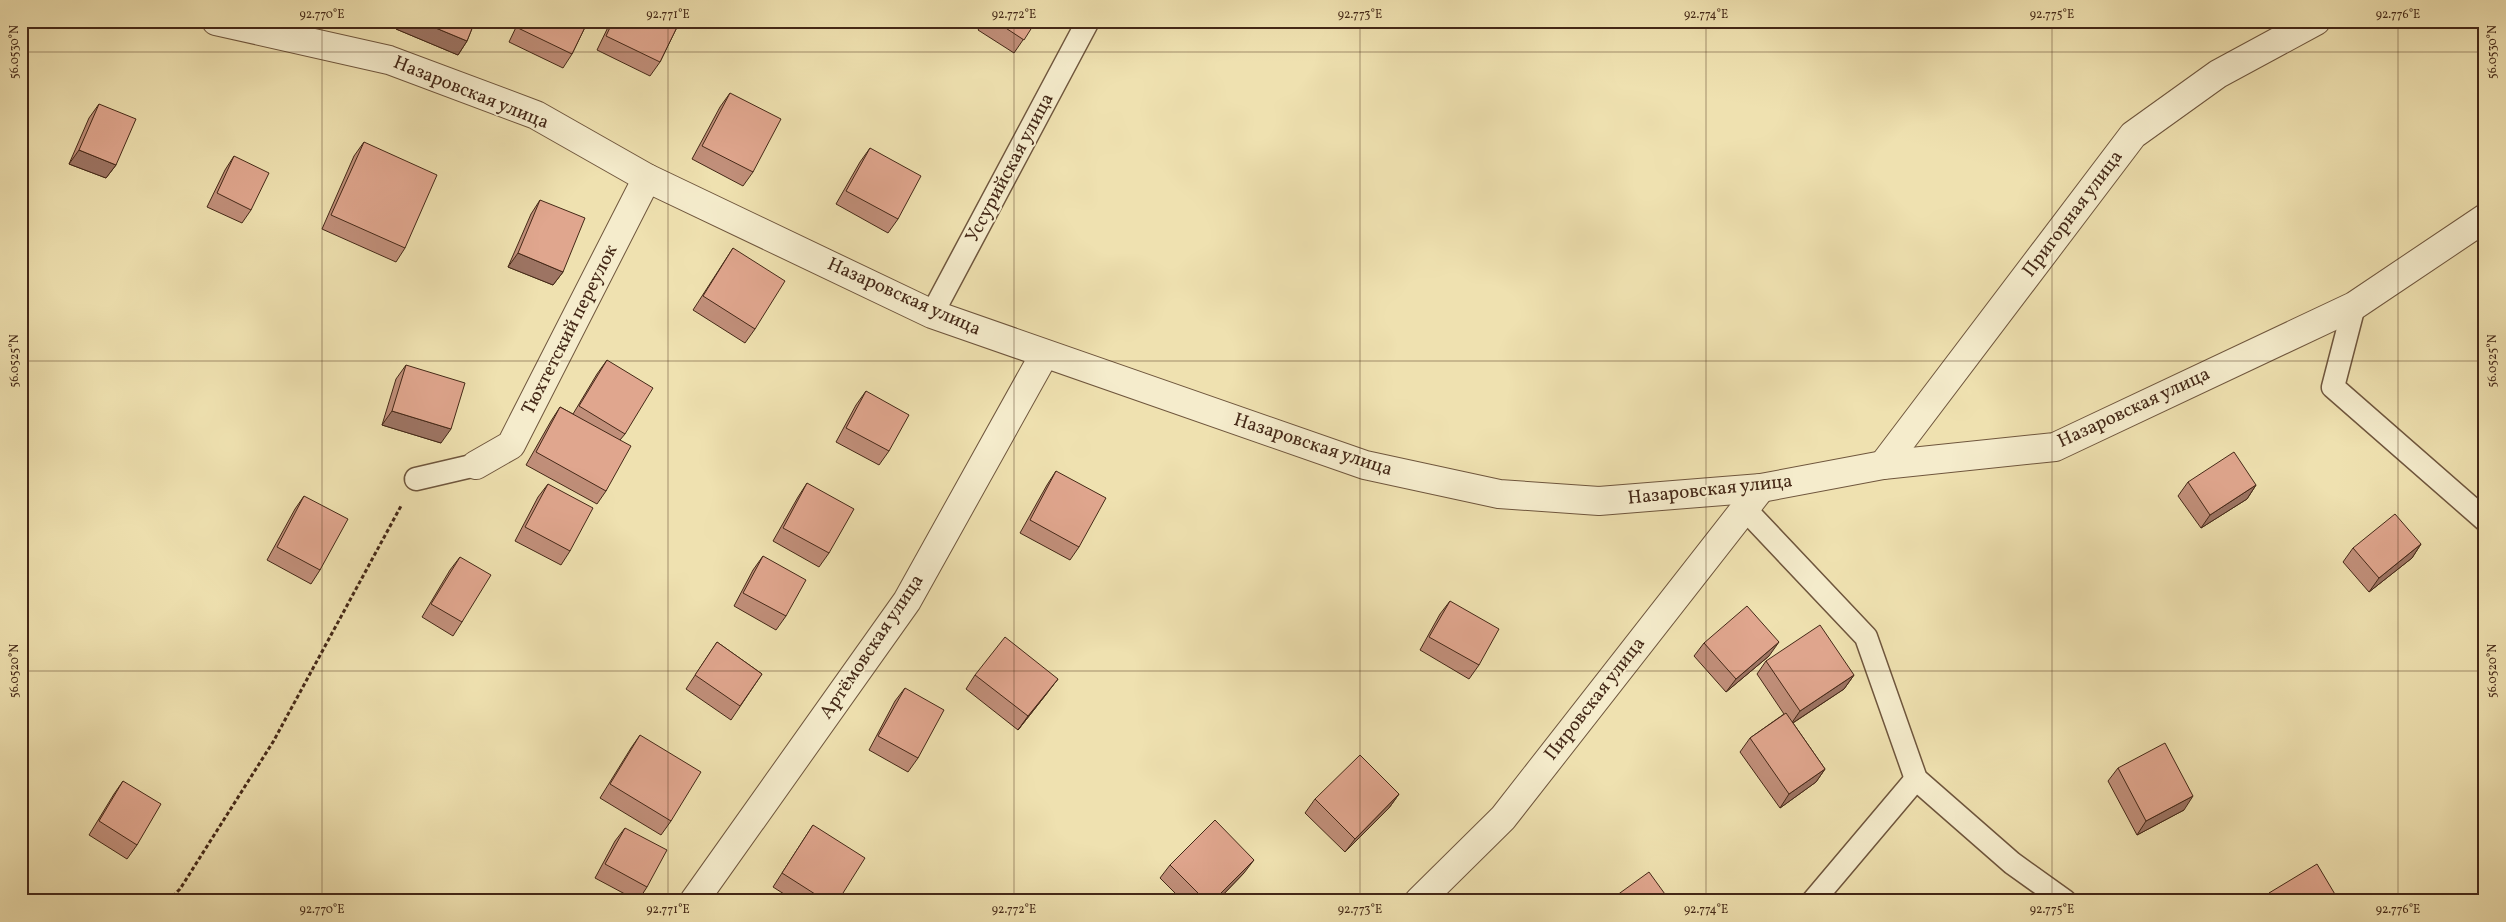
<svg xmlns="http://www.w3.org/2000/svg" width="2506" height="922" viewBox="0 0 2506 922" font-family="Vollkorn,serif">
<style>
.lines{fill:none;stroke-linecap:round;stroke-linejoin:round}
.lane-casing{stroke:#6f563d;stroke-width:25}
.street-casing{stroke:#6f563d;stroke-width:30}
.path{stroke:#442817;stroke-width:3;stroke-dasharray:4 2.5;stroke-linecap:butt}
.lane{stroke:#f5eccc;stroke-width:22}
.street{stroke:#f5eccc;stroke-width:28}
.wall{fill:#c18f7a;stroke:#442817}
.shaded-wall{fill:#9d7463;stroke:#442817}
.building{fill:#e0a68e;stroke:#442817}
.ticks{fill:none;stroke:#442817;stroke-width:1;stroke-opacity:0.45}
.labels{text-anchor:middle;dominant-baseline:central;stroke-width:4;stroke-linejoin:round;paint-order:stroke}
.street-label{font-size:19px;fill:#442817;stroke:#f5eccc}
.neatline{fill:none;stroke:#442817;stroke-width:2}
.ticks-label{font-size:12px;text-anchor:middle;fill:#442817}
</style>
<rect width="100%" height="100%" fill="#efe1b0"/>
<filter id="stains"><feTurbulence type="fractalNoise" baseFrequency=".004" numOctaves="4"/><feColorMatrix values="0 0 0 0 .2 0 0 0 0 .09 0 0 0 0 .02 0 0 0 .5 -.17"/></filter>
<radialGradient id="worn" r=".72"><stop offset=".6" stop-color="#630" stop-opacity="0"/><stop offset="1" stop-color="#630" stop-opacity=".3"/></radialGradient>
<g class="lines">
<defs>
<g id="lane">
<path d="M2354 306 2333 387 2485 520"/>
<path d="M932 314 1088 21"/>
<path d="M416 479 476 465"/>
<path d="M1744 508 1866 637 1916 779 2012 863 2065 901"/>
<path d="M1813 901 1916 779"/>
</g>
<g id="street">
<path d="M216 21 389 60 536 115 647 178 932 314 1365 465 1499 494 1599 501 1761 488 1883 465 2055 447 2354 306 2485 218"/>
<path d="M476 465 511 445 647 178"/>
<path d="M1883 465 2133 135 2218 74 2316 21"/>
<path d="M694 901 907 601 1044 355"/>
<path d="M1419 901 1503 818 1761 488"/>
</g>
</defs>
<use href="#lane" class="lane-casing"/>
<use href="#street" class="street-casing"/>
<path class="path" d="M168 901 180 889 273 742 401 506"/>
<use href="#lane" class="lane"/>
<use href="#street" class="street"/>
</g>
<g class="wall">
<path d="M399 21H475L467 41 458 55 396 29Z"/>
<path d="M519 21H588L572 54 563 68 509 42Z"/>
<path d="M611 21H680L660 62 650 76 597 50Z"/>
<path d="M984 21H1036L1014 53 978 30Z"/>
<path d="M730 93 753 172 743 186 692 159 720 107Z"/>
<path d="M99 104 116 165 106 178 69 164 89 118Z"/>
<path d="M364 142 405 248 396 262 322 229 354 156Z"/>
<path d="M870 148 898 219 888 233 836 204 860 162Z"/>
<path d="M234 156 251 210 242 223 207 207 225 170Z"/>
<path d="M540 200 563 272 553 285 508 267 531 214Z"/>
<path d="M733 248 755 329 745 343 693 310Z"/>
<path d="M607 360 625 434 620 440 606 491 597 504 526 465 551 421 560 407 573 414 597 374Z"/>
<path d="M406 365 441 443 382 425 396 379Z"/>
<path d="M866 391 889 451 879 465 836 442 856 405Z"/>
<path d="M1056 471 1079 547 1070 560 1020 533 1047 485Z"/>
<path d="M2188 482 2256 485 2247 499 2201 528 2178 496Z"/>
<path d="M807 483 829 553 819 567 773 541 798 497Z"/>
<path d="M548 484 570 551 561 565 515 541 538 497Z"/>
<path d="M304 496 320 570 311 584 267 560 295 509Z"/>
<path d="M2421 544 2412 558 2369 592 2343 562 2353 548Z"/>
<path d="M763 556 786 616 776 630 734 606 753 570Z"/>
<path d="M460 557 462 622 453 636 422 617 450 570Z"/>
<path d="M1450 601 1479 665 1469 679 1420 650 1440 614Z"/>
<path d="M717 642 762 674 731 720 686 689Z"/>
<path d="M1704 643 1769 656 1726 692 1694 656Z"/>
<path d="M1766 661 1854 675 1844 689 1793 723 1825 769 1816 782 1780 808 1740 752 1750 738 1784 714 1757 674Z"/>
<path d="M975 675 1048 692 1018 730 966 689Z"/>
<path d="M905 688 918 758 908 772 869 750 895 701Z"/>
<path d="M640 735 671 821 661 835 600 798 631 748Z"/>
<path d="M2118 768 2184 810 2137 835 2108 781Z"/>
<path d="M123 781 137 845 127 859 89 835 114 794Z"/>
<path d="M1399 794 1389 808 1345 852 1305 813 1315 799Z"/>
<path d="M813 825 838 901H795L773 887Z"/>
<path d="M625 828 647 887 638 901 595 878 615 841Z"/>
<path d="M1170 865 1244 873 1217 901H1183L1160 878Z"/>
<path d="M2269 893 2339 901H2264Z"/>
</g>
<g class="shaded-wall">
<path d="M402 21H419L467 41 458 55 396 29Z"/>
<path d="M79 150 116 165 106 178 69 164Z"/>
<path d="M518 253 563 272 553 285 508 267Z"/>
<path d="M392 411 451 429 441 443 382 425Z"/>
<path d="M2256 485 2247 499 2201 528 2210 515Z"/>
<path d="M2421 544 2412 558 2369 592 2379 578Z"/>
<path d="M1779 642 1769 656 1726 692 1736 679Z"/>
<path d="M1854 675 1844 689 1791 724 1800 711Z"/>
<path d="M1058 679 1048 692 1018 730 1028 716Z"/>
<path d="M1825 769 1816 782 1780 808 1789 794Z"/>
<path d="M1399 794 1389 808 1345 852 1355 839Z"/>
<path d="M2193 796 2184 810 2137 835 2146 821Z"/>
<path d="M1254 860 1244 873 1217 901H1213Z"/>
</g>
<g class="building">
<path d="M419 21H475L467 41Z"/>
<path d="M522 21H588L572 54 518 28Z"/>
<path d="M613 21H680L660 62 606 36Z"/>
<path d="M995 21H1036L1024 40Z"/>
<path d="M730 93 781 119 753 172 702 146Z"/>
<path d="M99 104 136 119 116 165 79 150Z"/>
<path d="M364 142 437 175 405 248 331 215Z"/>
<path d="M870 148 921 176 898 219 846 191Z"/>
<path d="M234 156 269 173 251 210 217 193Z"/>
<path d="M540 200 585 218 563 272 518 253Z"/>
<path d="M733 248 785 281 755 329 703 296Z"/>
<path d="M607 360 653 388 625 434 579 406Z"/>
<path d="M406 365 465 383 451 429 392 411Z"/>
<path d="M866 391 909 415 889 451 846 428Z"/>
<path d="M560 407 631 446 606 491 536 452Z"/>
<path d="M2234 452 2256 485 2210 515 2188 482Z"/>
<path d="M1056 471 1106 498 1079 547 1030 520Z"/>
<path d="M807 483 854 509 829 553 783 528Z"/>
<path d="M548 484 593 508 570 551 525 527Z"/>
<path d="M304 496 348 519 320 570 277 547Z"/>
<path d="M2395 514 2421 544 2379 578 2353 548Z"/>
<path d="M763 556 806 580 786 616 743 593Z"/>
<path d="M460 557 491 575 462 622 431 604Z"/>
<path d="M1450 601 1499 629 1479 665 1429 637Z"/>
<path d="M1747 606 1779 642 1736 679 1704 643Z"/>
<path d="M1820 625 1854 675 1800 711 1766 661Z"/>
<path d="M1005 637 1058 679 1028 716 975 675Z"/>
<path d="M717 642 762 674 740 706 695 675Z"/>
<path d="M905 688 944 710 918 758 878 736Z"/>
<path d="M1786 713 1825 769 1789 794 1750 738Z"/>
<path d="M640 735 701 772 671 821 610 784Z"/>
<path d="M2165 743 2193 796 2146 821 2118 768Z"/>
<path d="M1360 755 1399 794 1355 839 1315 799Z"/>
<path d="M123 781 161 804 137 845 99 821Z"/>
<path d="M1215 820 1254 860 1213 901H1206L1170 865Z"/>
<path d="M813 825 865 858 838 901H826L782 873Z"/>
<path d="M625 828 667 850 647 887 605 864Z"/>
<path d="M2317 864 2339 901H2274L2269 893Z"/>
<path d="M1649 872 1670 901H1615L1613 898Z"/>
</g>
<path class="ticks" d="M322 21V901M668 21V901M1014 21V901M1360 21V901M1706 21V901M2052 21V901M2398 21V901M21 52H2485M21 361H2485M21 671H2485"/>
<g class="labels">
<g class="street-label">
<text transform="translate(471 93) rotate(22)">Назаровская улица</text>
<text transform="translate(1010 168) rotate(-62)">Уссурийская улица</text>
<text transform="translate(2073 214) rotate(-53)">Пригорная улица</text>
<text transform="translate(904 297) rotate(24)">Назаровская улица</text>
<text transform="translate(570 330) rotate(-63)">Тюхтетский переулок</text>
<text transform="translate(2134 408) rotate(-25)">Назаровская улица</text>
<text transform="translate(1313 445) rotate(18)">Назаровская улица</text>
<text transform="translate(1710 490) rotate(-6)">Назаровская улица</text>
<text transform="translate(872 647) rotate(-56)">Артёмовская улица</text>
<text transform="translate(1595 699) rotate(-52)">Пировская улица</text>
</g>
</g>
<rect width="2506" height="922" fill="none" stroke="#efe1b0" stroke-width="55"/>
<rect x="28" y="28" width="2450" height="866" class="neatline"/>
<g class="ticks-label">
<text x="322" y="18">92.770°E</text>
<text x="668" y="18">92.771°E</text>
<text x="1014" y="18">92.772°E</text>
<text x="1360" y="18">92.773°E</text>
<text x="1706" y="18">92.774°E</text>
<text x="2052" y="18">92.775°E</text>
<text x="2398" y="18">92.776°E</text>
<text transform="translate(14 52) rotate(-90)" y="4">56.0530°N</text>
<text transform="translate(2492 52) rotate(-90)" y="4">56.0530°N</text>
<text transform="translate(14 361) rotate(-90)" y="4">56.0525°N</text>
<text transform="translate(2492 361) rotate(-90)" y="4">56.0525°N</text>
<text transform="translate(14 671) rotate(-90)" y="4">56.0520°N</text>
<text transform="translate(2492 671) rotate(-90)" y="4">56.0520°N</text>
<text x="322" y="913">92.770°E</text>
<text x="668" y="913">92.771°E</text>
<text x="1014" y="913">92.772°E</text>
<text x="1360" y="913">92.773°E</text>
<text x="1706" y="913">92.774°E</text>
<text x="2052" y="913">92.775°E</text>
<text x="2398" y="913">92.776°E</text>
</g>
<rect width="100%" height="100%" filter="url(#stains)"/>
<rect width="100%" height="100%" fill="url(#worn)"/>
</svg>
